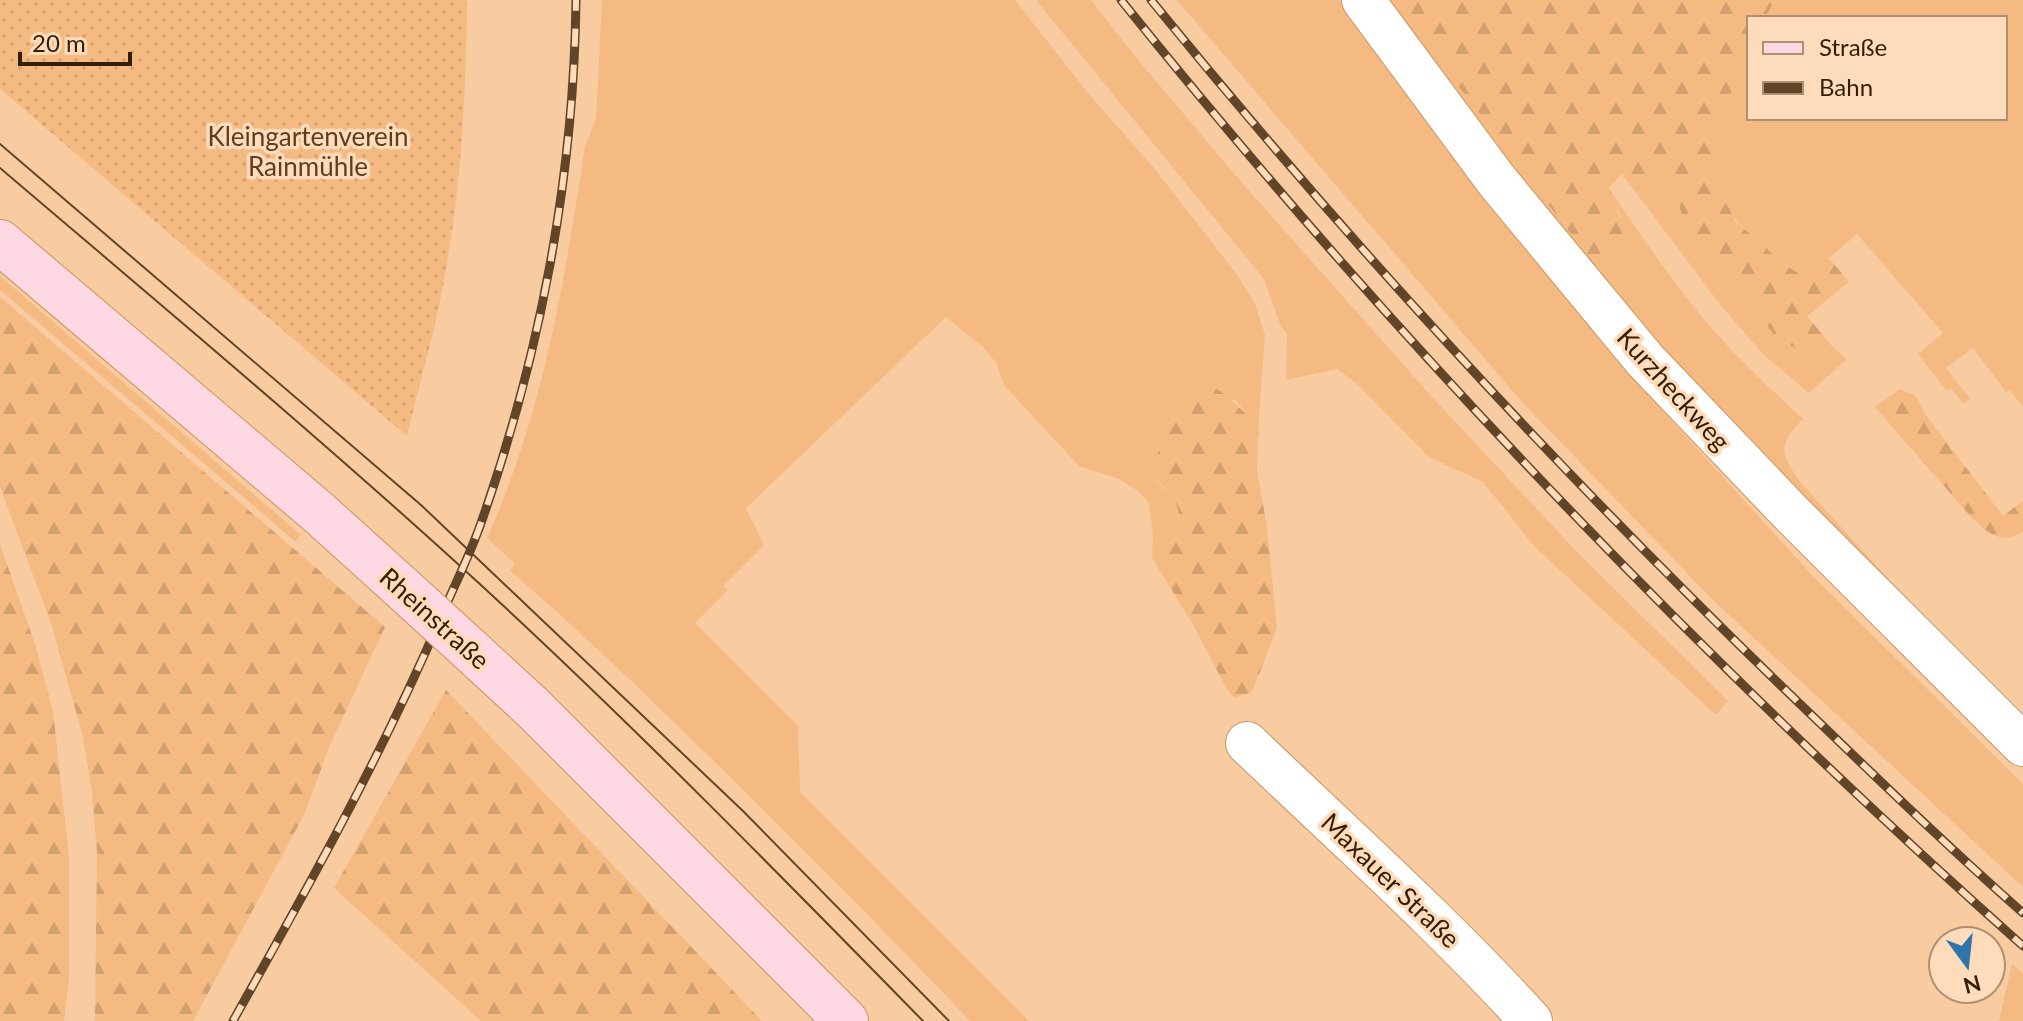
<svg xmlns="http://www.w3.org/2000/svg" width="2023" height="1021" viewBox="0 0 2023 1021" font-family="Lato,sans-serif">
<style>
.grass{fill:#f5ba82}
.forest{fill:url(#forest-firs)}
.garden{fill:url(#garden-dots)}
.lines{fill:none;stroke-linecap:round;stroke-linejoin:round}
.minor-casing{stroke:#ca935d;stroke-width:44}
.secondary-casing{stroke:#ca935d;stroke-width:46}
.minor{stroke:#fff;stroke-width:42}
.secondary{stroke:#fed8e2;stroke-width:44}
.tram{stroke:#604529;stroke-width:2}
.rail-casing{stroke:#604529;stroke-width:9}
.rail{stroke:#fedbba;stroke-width:6;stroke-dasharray:18;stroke-linecap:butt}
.secondary-bridge-casing{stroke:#ca935d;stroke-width:46;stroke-linecap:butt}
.secondary-bridge{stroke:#fed8e2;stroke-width:44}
.labels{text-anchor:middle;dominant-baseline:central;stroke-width:7;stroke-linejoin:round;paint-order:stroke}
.park-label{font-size:26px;fill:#5e3e1c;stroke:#fedbba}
.street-label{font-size:26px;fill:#331e07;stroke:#fedbba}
</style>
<defs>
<pattern id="forest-firs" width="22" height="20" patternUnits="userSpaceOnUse" patternTransform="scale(2)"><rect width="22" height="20" fill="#f5ba82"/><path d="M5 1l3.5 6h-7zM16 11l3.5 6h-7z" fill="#d29f6f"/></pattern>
<pattern id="garden-dots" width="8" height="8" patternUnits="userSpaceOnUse" patternTransform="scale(2)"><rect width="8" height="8" fill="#f5ba82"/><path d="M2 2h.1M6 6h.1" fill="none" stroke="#d29f6f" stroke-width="1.8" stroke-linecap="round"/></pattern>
</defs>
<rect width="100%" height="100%" fill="#f9cba0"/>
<g class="grass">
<path d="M602 0H1015L1088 93 1154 168 1238 276 1255 304 1265 335 1259 415H1248L1235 400 1182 394 1149 475C1168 490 1184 504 1177 531L1170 535 1153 534 1149 503 1138 491 1119 479 1079 466 1004 385 997 364 984 348 946 317 746 508 764 545 723 586 728 590 695 623 798 726 800 792 1029 1021H970C895 941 817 864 740 787 665 713 590 639 510 571L515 564 487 538C543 414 565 280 585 146L596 119Z"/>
<path d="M1036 0H1091L1139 61 1243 184 1433 398 1577 552 1728 701 1716 715 1534 546 1483 482 1429 457 1356 383 1337 369 1286 380 1287 334 1281 327 1264 279Z"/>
<path d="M1177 0H1342L1459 167 1618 362 1812 575 2023 784V887L1714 601 1521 401Z"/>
<path d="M1384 0H1393L1500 140 1621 217 1608 187C1642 236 1675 287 1715 332 1742 363 1773 391 1803 419 1776 445 1781 454 1801 483L1909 602 1938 642 1858 561 1637 320 1483 132Z"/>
<path d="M1775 0H2023V407L2010 390 2006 392 1973 348 1946 368 1970 399 1963 404 1951 388 1946 390 1918 354 1943 333 1857 234 1806 278C1775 259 1723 219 1716 181 1708 136 1731 86 1749 46V118H2005V18H1765Z"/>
<path d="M1622 174 1674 182 1685 229 1695 248 1750 304 1775 336 1803 353 1832 346 1847 359 1809 393 1764 355 1722 307Z"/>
<path d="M0 276 36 307 301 535 295 541 0 290Z"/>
<path d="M2012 964 2023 974V1021H1999Z"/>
</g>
<g class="forest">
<path d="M1393 0H1775L1765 18H1749V46L1720 122 1715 158 1716 184 1736 222 1787 266 1806 278 1828 257 1849 282 1807 316 1832 346 1803 353 1775 336 1750 304 1695 248 1685 229 1674 182 1622 174 1609 187C1623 226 1632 240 1602 275Z"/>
<path d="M0 297 385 627 330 745 304 815 193 1021H95L97 853 92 792 82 733 51 623 0 487Z"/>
<path d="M1200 384C1224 387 1231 402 1248 415H1259L1257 469 1267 528 1277 628 1252 692 1234 698 1227 689 1192 623 1152 558 1153 534 1170 535 1177 530C1184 504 1169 489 1149 475L1182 394Z"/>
<path d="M1900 389 1916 396 1925 414 2003 516 2023 501V531C2002 546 1988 533 1972 518L1875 407Z"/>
<path d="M0 544 36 647 53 711 69 856V980L64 1021H0Z"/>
<path d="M446 690 762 1021H481L334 888Z"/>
</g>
<path class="garden" d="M0 0H467C466 90 462 179 446 269 437 325 420 380 407 436L0 89Z"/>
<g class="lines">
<defs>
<g id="minor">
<path d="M1363 0 1497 181 1645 360 1790 512 2023 745"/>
<path d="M1247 743C1343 835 1442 923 1531 1021"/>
</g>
<g id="secondary">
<path d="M0 242 318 512 401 587"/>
<path d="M468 648 531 706 846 1021"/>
</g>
</defs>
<use href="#minor" class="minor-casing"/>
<use href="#secondary" class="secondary-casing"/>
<use href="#minor" class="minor"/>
<use href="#secondary" class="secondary"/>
<g class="tram">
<path d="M0 144 421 505 743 811 949 1021"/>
<path d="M0 168C162 306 325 442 482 586 634 726 779 874 923 1021"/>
</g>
<defs>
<g id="rail">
<path d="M1121 0C1394 340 1697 656 2023 946"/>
<path d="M1151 0C1359 256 1585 499 1824 727 1889 790 1955 853 2023 913"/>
<path d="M233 1021C307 889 381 757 441 617 454 586 470 555 481 523 540 356 574 177 576 0"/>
</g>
</defs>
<use href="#rail" class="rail-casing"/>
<use href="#rail" class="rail"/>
<defs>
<path id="secondary-bridge" d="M401 587 468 648"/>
</defs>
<use href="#secondary-bridge" class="secondary-bridge-casing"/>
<use href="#secondary-bridge" class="secondary-bridge"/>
</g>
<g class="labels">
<g class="park-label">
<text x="308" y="136">Kleingartenverein<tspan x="308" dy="30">Rainmühle</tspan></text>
</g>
<g class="street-label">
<text transform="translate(1674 389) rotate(48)">Kurzheckweg</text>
<text transform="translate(435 618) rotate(42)">Rheinstraße</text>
<text transform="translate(1391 880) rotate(44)">Maxauer Straße</text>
</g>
</g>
<rect x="1747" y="16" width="260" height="104" fill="#fedbba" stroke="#ad8f72" stroke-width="2"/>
<rect x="1763" y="42" width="40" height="12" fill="#fed8e2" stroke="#ad8f72" stroke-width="2"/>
<text x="1819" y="56" font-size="24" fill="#331e07">Straße</text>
<rect x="1763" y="82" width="40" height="12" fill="#604529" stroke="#ad8f72" stroke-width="2"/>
<text x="1819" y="96" font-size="24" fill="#331e07">Bahn</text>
<g transform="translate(1967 965) rotate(165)"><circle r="38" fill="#fedbba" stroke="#ad8f72" stroke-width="2"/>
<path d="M0-6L14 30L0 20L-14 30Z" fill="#2f75aa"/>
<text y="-12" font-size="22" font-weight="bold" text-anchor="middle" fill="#331e07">N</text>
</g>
<path d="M20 52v12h110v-12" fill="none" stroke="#331e07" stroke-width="4"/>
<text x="32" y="52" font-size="24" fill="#331e07" stroke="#fedbba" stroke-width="6" paint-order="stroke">20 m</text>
</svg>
